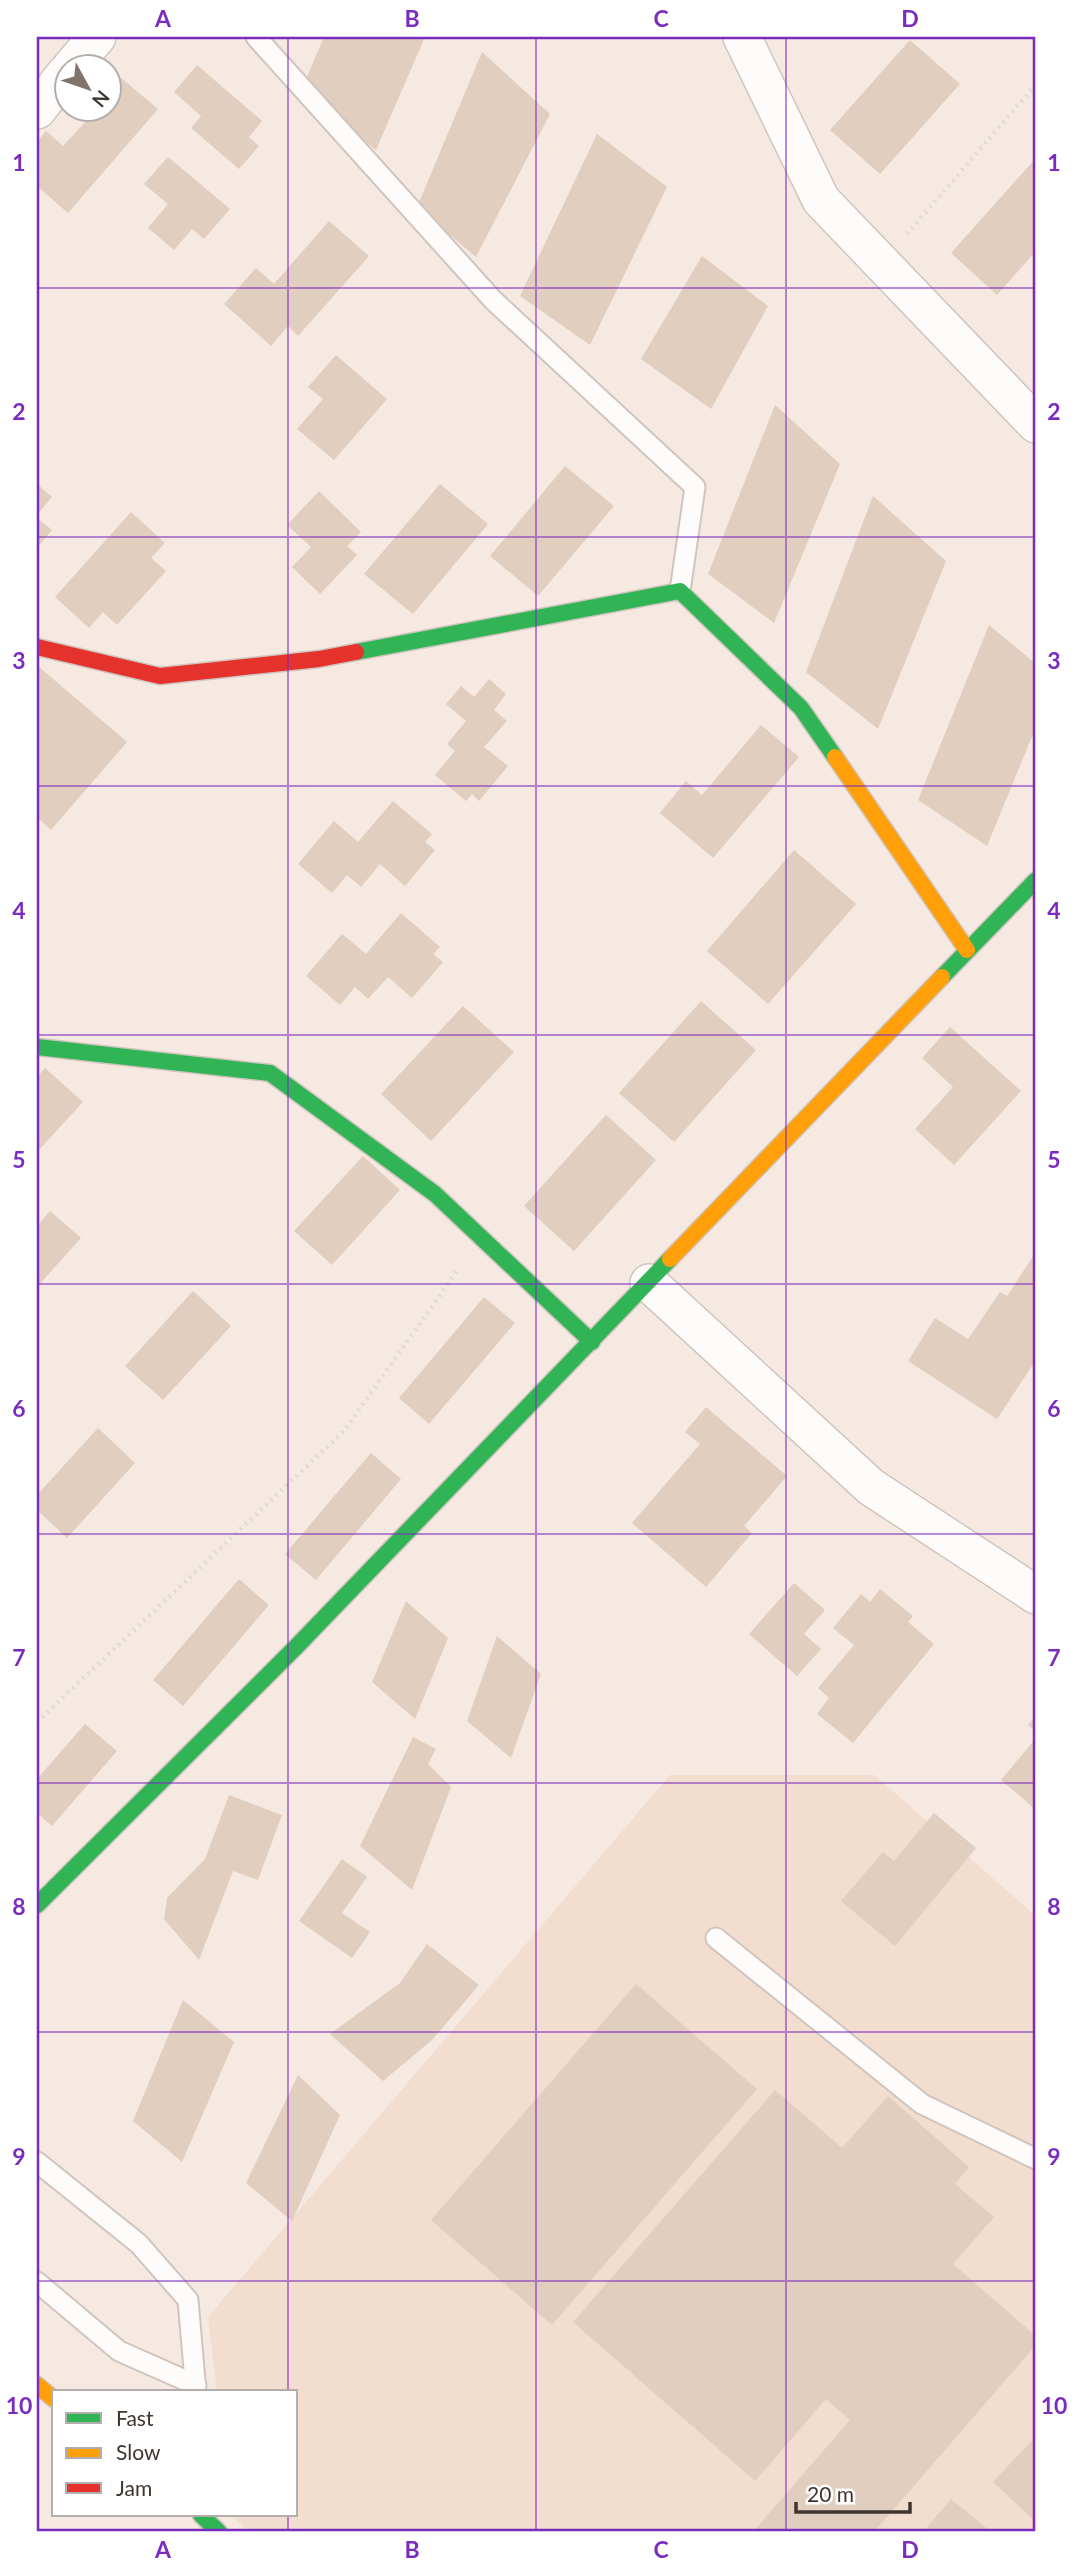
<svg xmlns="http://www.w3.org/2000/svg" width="1073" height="2569" viewBox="0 0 1073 2569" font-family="Lato,sans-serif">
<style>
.built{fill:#f2ddcf}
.building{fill:#e1cebf}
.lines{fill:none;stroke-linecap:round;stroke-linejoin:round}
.lane-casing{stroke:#d0c5be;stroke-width:23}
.street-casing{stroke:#d0c5be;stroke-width:40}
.fast-casing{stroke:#d0c5be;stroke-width:19}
.slow-casing{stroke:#d0c5be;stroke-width:19}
.jam-casing{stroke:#d0c5be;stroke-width:19}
.path{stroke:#dddad8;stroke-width:4.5;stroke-dasharray:2 5;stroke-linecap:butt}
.lane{stroke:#fefcfa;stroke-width:19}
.street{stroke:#fefcfa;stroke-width:37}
.fast{stroke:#30b455;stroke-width:16}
.slow{stroke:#ff9f0a;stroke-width:16}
.jam{stroke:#e5322d;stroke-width:16}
.grid{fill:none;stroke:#7b2cbf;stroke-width:2;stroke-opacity:0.55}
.neatline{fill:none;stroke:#7b2cbf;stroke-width:2.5}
.grid-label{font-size:23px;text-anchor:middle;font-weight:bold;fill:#7b2cbf}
</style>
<rect width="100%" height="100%" fill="#f6e9e1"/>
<path class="built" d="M670 1775H874L1036 1916V2532H249L231 2515H296V2392H217L208 2317Z"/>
<g class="building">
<path d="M324 37H425L376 150 301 91Z"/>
<path d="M910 40 960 84 880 174 830 130Z"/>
<path d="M482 52 550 114 476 257 417 207Z"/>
<path d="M197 65 262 121 249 137 259 146 239 169 191 128 201 116 174 92Z"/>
<path d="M108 67 158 109 68 213 37 186V142L46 131 63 146 89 118 78 108H108Z"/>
<path d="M597 134 667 187 590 345 520 296Z"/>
<path d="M168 157 230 209 204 239 192 229 174 250 148 228 168 204 144 184Z"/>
<path d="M1036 158V251L997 295 951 253Z"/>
<path d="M329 221 369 256 298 336 288 326 271 346 224 304 256 268 274 284Z"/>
<path d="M702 256 768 306 711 409 641 359Z"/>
<path d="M336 355 387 399 334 460 297 429 323 399 308 387Z"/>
<path d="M775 405 840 464 774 623 708 574Z"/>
<path d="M565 466 614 506 538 596 490 556Z"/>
<path d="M37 484 52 497 37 515Z"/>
<path d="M440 484 488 524 413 614 364 574Z"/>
<path d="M319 491 361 532 347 546 357 555 320 594 292 567 311 547 287 525Z"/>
<path d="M873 496 946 561 878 729 806 672Z"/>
<path d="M131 512 165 543 151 558 166 571 117 625 103 612 89 628 55 597Z"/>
<path d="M37 518 52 530 37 548Z"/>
<path d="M989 625 1036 664V727L987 846 918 800Z"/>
<path d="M38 666 127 742 51 830 37 817Z"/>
<path d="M489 679 506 694 494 710 507 721 484 747 508 766 479 801 472 794 466 801 435 775 455 751 447 744 466 721 446 704 461 686 474 697Z"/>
<path d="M761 725 799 757 713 858 660 813 686 781 702 795Z"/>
<path d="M393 801 432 834 425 842 435 850 405 886 380 864 361 887 347 875 332 893 298 864 334 821 358 842Z"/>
<path d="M794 850 856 904 768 1004 707 951Z"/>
<path d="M401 913 440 947 433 954 443 962 412 998 388 977 368 999 355 987 340 1005 306 976 342 934 366 954Z"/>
<path d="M701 1001 756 1050 674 1142 619 1093Z"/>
<path d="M463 1006 514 1052 431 1141 381 1094Z"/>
<path d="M950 1027 1021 1091 954 1165 915 1129 953 1087 922 1058Z"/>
<path d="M45 1068 83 1102 37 1152V1077Z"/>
<path d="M606 1115 656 1160 574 1251 524 1206Z"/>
<path d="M363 1156 400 1190 332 1265 294 1231Z"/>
<path d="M50 1211 81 1238 37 1287V1226Z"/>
<path d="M1036 1252V1369L1032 1366 997 1419 908 1361 935 1318 968 1339 1000 1292 1007 1296Z"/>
<path d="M193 1291 231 1326 163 1400 125 1366Z"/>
<path d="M484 1297 515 1323 429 1424 399 1398Z"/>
<path d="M706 1407 787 1476 744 1526 752 1533 706 1587 632 1523 700 1444 685 1432Z"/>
<path d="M98 1428 135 1463 67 1538 37 1510V1495Z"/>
<path d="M371 1453 401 1479 316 1580 285 1554Z"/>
<path d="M239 1579 269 1605 183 1706 153 1680Z"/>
<path d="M794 1583 825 1610 804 1634 821 1649 797 1676 749 1634Z"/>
<path d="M880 1589 913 1616 908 1622 934 1644 853 1743 817 1714 829 1698 818 1688 854 1645 833 1628 861 1594 870 1602Z"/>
<path d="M406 1601 448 1638 415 1719 372 1682Z"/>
<path d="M497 1636 541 1674 511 1758 467 1721Z"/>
<path d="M1036 1716V1731L1028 1725Z"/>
<path d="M85 1724 117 1751 52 1826 37 1813V1779Z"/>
<path d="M413 1737 436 1749 428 1764 451 1787 412 1890 360 1846Z"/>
<path d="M1036 1738V1810L1001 1780Z"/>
<path d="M229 1795 282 1815 258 1880 233 1871 199 1960 164 1919 167 1898 205 1859Z"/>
<path d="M934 1813 976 1848 895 1946 841 1901 883 1852 894 1861Z"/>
<path d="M342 1859 367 1877 342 1913 370 1932 352 1958 299 1921Z"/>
<path d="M427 1944 479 1985 432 2040 383 2081 330 2034 400 1983Z"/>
<path d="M636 1984 757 2089 552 2325 431 2220Z"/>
<path d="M183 2000 234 2042 182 2162 133 2121Z"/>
<path d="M298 2075 340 2115 292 2221 246 2183Z"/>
<path d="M775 2090 842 2148 888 2096 969 2167 955 2184 994 2217 953 2264 1036 2336V2345L874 2532H753L850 2420 826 2399 755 2481 573 2322Z"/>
<path d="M1036 2436V2522L993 2482Z"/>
<path d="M951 2499 991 2532H923Z"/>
</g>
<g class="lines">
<defs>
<g id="lane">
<path d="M256 37 493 300 695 487 680 591"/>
<path d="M716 1938 922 2104 1036 2159"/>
<path d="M37 2162 139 2244 188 2300 196 2392"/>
<path d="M37 2282 119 2351 196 2385"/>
</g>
<g id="street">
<path d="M742 37 821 200 1036 424"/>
<path d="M72 66 97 37"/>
<path d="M37 110 66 73"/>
<path d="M649 1283 871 1487 1036 1595"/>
</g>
<g id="fast">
<path d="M356 652 680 591 801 708 835 757"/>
<path d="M942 977 1036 880"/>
<path d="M37 1047 270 1073 435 1194 592 1342"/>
<path d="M37 1905 296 1647 670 1259"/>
<path d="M201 2515 219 2532"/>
</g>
<g id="slow">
<path d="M835 757 967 950"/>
<path d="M670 1259 942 977"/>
<path d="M37 2385 54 2399"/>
</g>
<path id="jam" d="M37 647 160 676 319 659 356 652"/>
</defs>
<use href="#lane" class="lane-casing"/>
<use href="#street" class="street-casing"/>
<use href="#fast" class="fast-casing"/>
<use href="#slow" class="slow-casing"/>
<use href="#jam" class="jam-casing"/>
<g class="path">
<path d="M907 234 1036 84"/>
<path d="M37 1722 344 1431 459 1268"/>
</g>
<use href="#lane" class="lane"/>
<use href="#street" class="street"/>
<use href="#fast" class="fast"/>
<use href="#slow" class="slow"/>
<use href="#jam" class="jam"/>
</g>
<path class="grid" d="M288 37V2392M536 37V2532M786 37V2532M37 288H1036M37 537H1036M37 786H1036M37 1035H1036M37 1284H1036M37 1534H1036M37 1783H1036M37 2032H1036M37 2281H1036M288 2515V2532"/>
<rect width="1073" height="2569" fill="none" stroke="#ffffff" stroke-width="77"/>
<rect x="52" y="2390" width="245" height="126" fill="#ffffff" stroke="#b3aeab" stroke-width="2"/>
<rect x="66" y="2413" width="35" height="10" fill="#30b455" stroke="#b3aeab" stroke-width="2"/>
<text x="116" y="2426" font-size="21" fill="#40352e">Fast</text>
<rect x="66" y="2448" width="35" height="10" fill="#ff9f0a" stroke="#b3aeab" stroke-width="2"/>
<text x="116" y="2460" font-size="21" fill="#40352e">Slow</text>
<rect x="66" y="2483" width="35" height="10" fill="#e5322d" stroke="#b3aeab" stroke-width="2"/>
<text x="116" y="2496" font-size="21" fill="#40352e">Jam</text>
<g transform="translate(88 88) rotate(130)"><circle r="33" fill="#ffffff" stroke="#b3aeab" stroke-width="2"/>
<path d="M0-5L12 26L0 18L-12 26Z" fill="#80746d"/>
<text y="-10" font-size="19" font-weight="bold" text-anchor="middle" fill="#40352e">N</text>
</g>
<path d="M796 2502v10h114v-10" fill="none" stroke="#40352e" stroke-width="3.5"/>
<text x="807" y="2502" font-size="21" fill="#40352e" stroke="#ffffff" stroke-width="5" paint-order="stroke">20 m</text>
<rect x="38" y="38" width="996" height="2492" class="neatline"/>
<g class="grid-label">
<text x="163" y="27">A</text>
<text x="412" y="27">B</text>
<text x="661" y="27">C</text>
<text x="910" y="27">D</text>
<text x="19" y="171">1</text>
<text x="1054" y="171">1</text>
<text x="19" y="420">2</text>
<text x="1054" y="420">2</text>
<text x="19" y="669">3</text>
<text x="1054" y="669">3</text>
<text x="19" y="919">4</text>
<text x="1054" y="919">4</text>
<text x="19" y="1168">5</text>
<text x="1054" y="1168">5</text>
<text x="19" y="1417">6</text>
<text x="1054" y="1417">6</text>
<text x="19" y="1666">7</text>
<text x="1054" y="1666">7</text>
<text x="19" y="1915">8</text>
<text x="1054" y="1915">8</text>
<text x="19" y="2165">9</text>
<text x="1054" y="2165">9</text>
<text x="19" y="2414">10</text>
<text x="1054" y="2414">10</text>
<text x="163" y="2558">A</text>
<text x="412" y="2558">B</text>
<text x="661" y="2558">C</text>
<text x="910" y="2558">D</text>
</g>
</svg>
